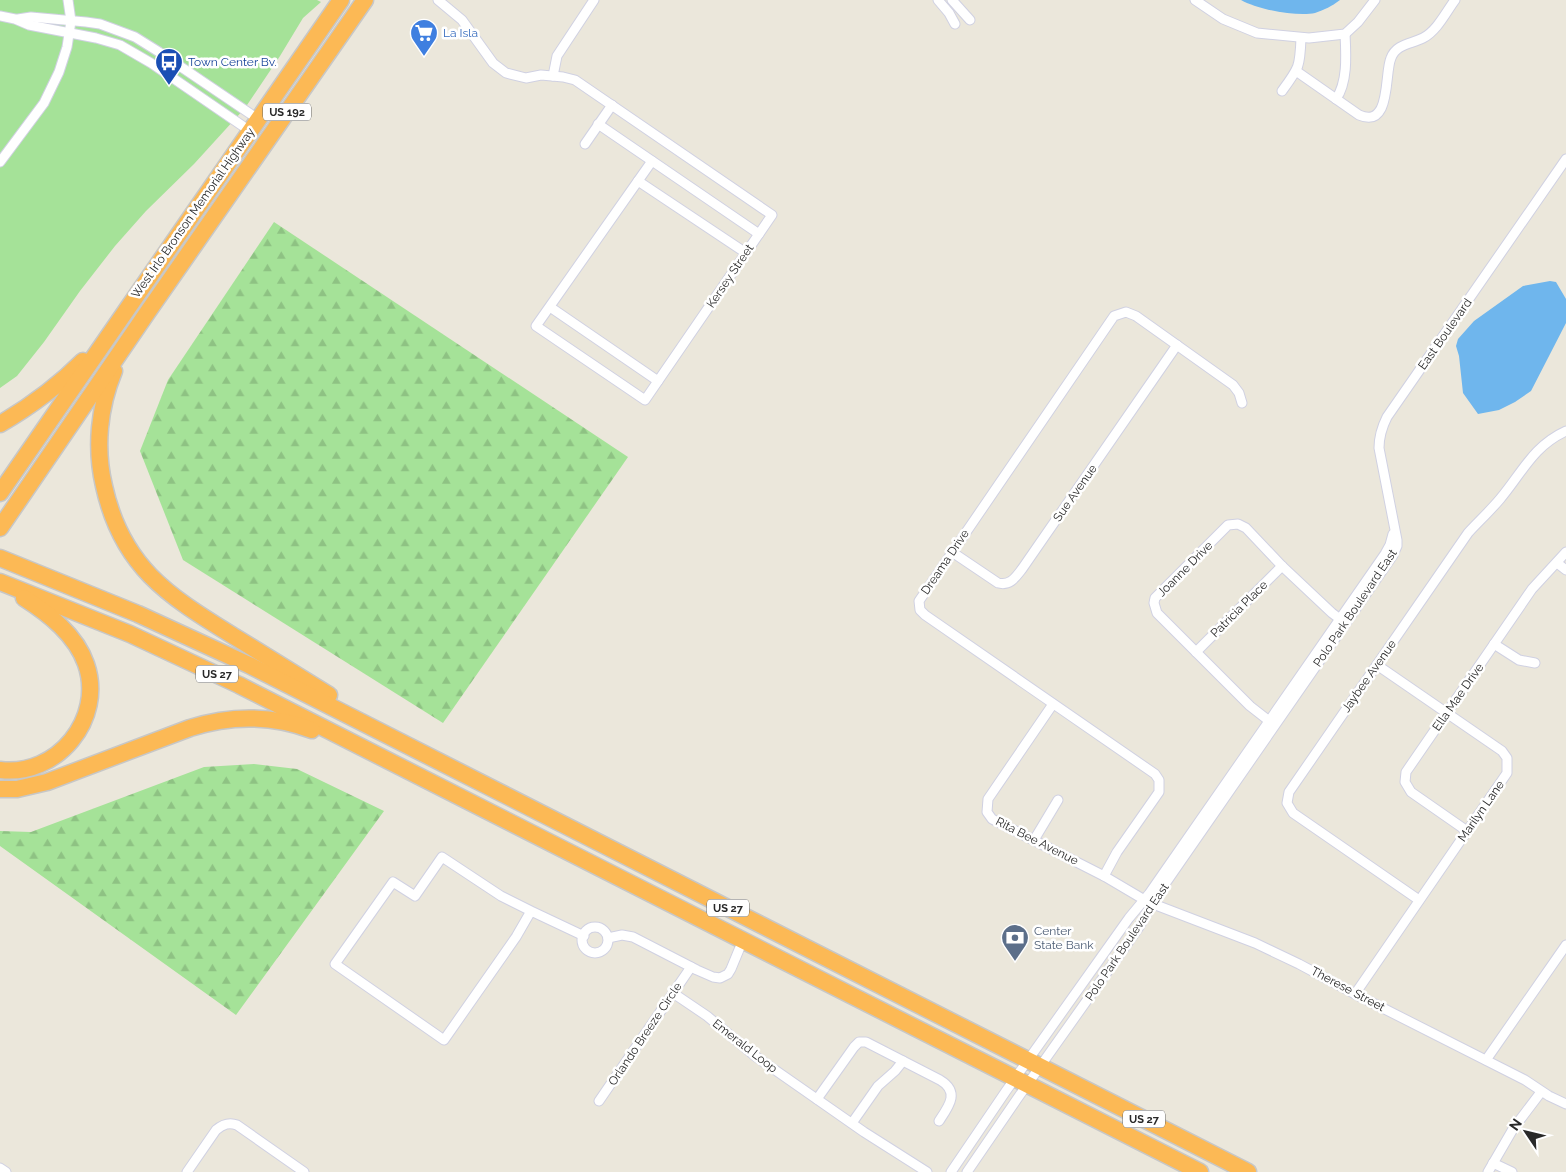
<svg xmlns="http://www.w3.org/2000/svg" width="1566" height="1172" viewBox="0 0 1566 1172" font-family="Raleway,sans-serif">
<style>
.grass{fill:#a5e298}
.forest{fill:url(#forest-firs)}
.water{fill:#6fb6ed}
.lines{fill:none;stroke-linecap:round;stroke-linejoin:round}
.street-casing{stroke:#d0d1e2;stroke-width:11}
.highway-casing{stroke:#c7c7c7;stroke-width:19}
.street{stroke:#fff;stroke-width:9}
.highway{stroke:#fcb955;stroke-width:16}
.labels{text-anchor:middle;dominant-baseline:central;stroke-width:5;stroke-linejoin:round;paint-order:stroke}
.shield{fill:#fff;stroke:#696969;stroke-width:1}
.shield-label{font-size:11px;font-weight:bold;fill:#292929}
.shop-label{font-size:12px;fill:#366cbe;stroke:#fff;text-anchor:start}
.transit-label{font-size:12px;fill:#164399;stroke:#fff;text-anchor:start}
.street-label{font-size:12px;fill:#292929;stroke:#fff}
.service-label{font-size:12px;fill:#4e5e75;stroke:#fff;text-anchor:start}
</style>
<defs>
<pattern id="forest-firs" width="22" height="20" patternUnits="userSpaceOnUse" patternTransform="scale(1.25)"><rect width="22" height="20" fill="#a5e298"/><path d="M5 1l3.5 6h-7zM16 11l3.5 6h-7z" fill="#8ec283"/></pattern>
</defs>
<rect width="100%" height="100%" fill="#ebe7db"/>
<path class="grass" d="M0 0H317L321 2 303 18 280 56 245 108 194 164 146 211 115 246 80 291 44 342 17 376 0 388Z"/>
<g class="forest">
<path d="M274 222 628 457 443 723 183 560 140 451 168 380Z"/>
<path d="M254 764 297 769 384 811 236 1015 0 846V831L31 832 204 767Z"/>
</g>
<g class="water">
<path d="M1241 0H1340C1332 6 1324 10 1315 13 1297 17 1256 9 1241 0Z"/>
<path d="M1550 281 1556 282 1566 299V323L1531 391 1515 402 1499 410 1478 414 1463 393 1459 356 1456 346 1458 339 1474 321 1523 286Z"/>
</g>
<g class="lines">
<defs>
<g id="street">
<path d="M438 0 462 20 493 63 506 73 526 78 541 75 563 77 575 80 772 215 645 400 536 326 652 161"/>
<path d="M938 0 949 13 955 24"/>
<path d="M952 0 970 20"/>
<path d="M1195 0 1223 19 1257 33 1309 38 1345 34 1358 22 1375 0"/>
<path d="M0 16 15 19 29 25 96 38 120 45 151 63 250 131"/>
<path d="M18 19 31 17 86 22 100 24 135 37 159 52 258 119"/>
<path d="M1296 71 1359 115C1392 129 1384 73 1391 58 1396 44 1411 44 1423 38 1437 31 1446 12 1455 0"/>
<path d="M553 76 557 56 594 0"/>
<path d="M1282 91C1299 68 1300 67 1301 38"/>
<path d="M1336 99C1348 82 1346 54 1345 34"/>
<path d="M598 124 759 234"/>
<path d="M585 144 612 105"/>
<path d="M0 162 44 103 59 72 67 47 71 21 68 0"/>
<path d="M638 181 746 253"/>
<path d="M550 307 658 381"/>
<path d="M952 552 998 583C1010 586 1015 578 1022 569L1177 345"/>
<path d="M1557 563 1566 570"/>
<path d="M1494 644 1519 660 1535 663"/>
<path d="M1196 652 1282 566"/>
<path d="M1053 704 988 799 987 812 992 819 1104 876 1148 902 1255 943 1299 964 1355 994 1525 1080 1549 1096 1566 1104"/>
<path d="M1273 724 1250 706 1157 613 1154 603 1155 598 1228 525 1238 524 1246 528 1282 566 1332 613 1344 622"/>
<path d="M1467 831 1411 792 1405 782 1406 772 1532 589 1566 552"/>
<path d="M1034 840 1058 800"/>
<path d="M1104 876 1117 852 1159 792V780L1155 774 925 615 920 610 919 601 1114 316 1126 312 1136 316 1233 385 1239 393 1242 403"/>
<path d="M1419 900 1293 813 1287 803 1289 792 1468 533C1478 522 1490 511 1500 499 1522 473 1533 446 1566 431"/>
<path d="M531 911 501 896 442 857 415 896 393 882 335 964 444 1040 516 937 531 911 584 936"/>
<circle cx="595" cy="940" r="13"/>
<path d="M608 938 622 935 633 937 697 970 713 977 720 978 728 974 731 969 743 940"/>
<path d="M673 993 707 1016 755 1056 864 1132 927 1172"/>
<path d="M1355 994 1507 773V758L1502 751 1377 665"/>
<path d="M1486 1060 1566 945"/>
<path d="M817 1099 854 1047 859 1042H866L940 1080C960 1092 949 1106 939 1121"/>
<path d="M599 1101 691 967"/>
<path d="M852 1123 878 1086 895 1071 903 1061"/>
<path d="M1493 1163 1512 1172"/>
<path d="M0 1168 6 1172"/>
<path d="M187 1172 216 1130C223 1124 229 1122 237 1125L304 1172"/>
<path d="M951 1172 1006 1091 1129 918 1149 894 1385 554 1390 545 1393 534"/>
<path d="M967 1172 1017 1099 1139 927 1158 894 1393 555 1397 546V540L1379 448C1379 437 1382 427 1387 417L1566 159"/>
<path d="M1488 1172 1513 1129 1541 1092"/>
</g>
<g id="highway">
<path d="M114 371C99 407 95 448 104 486 122 568 169 596 235 637 267 657 298 676 329 695"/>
<path d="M0 424C31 406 58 386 83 361"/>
<path d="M0 493 341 0"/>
<path d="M0 528 147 313 365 0"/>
<path d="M0 558 138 614 249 665 1248 1172"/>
<path d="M0 582 130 634 239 685 1200 1172"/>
<path d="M0 770C57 777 105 719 86 664 76 635 49 614 24 598"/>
<path d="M0 789H17L47 782 190 728C231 715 272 715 312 730"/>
</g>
</defs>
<use href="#street" class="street-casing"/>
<use href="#highway" class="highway-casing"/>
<use href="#street" class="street"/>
<use href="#highway" class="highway"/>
</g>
<defs>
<symbol id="supermarket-pin" viewBox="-11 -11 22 30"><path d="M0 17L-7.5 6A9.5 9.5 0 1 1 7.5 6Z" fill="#3f7fe0" stroke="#fff"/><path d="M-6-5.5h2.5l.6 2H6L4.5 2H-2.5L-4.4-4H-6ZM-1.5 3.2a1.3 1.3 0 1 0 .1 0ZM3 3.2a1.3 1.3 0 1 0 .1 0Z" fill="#fff"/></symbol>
<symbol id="bus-pin" viewBox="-11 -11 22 30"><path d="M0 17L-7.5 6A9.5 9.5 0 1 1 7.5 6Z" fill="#1a4fb4" stroke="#fff"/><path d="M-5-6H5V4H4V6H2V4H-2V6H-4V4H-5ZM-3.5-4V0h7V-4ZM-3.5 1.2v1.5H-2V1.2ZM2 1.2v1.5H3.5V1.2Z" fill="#fff"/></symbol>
<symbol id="bank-pin" viewBox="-11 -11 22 30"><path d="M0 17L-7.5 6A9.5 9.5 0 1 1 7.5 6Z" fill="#5c6f8a" stroke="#fff"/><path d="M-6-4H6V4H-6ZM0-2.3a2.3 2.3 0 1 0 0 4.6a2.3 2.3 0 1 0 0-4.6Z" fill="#fff"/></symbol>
</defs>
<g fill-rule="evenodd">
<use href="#supermarket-pin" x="408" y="17" width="32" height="43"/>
<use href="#bus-pin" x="153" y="46" width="32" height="43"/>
<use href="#bank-pin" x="999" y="922" width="32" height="43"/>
</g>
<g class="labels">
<g class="shield">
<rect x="263" y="103.5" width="48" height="17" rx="4"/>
<rect x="196" y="665.5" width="42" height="17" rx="4"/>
<rect x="707" y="899.5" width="42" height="17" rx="4"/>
<rect x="1123" y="1110.5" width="42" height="17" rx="4"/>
</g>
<g class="shield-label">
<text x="287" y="112">US 192</text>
<text x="217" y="674">US 27</text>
<text x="728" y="908">US 27</text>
<text x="1144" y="1119">US 27</text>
</g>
<g class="shop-label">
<text x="443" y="33">La Isla</text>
</g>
<g class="transit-label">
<text x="188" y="62">Town Center Bv.</text>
</g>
<g class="street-label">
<text transform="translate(193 213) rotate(-55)">West Irlo Bronson Memorial Highway</text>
<text transform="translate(730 276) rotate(-56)">Kersey Street</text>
<text transform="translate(1445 334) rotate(-55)">East Boulevard</text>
<text transform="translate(1075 493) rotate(-55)">Sue Avenue</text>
<text transform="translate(945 562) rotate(-56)">Dreama Drive</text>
<text transform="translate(1185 569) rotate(-45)">Joanne Drive</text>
<text transform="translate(1355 608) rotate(-56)">Polo Park Boulevard East</text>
<text transform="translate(1239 609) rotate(-45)">Patricia Place</text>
<text transform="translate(1369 676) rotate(-55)">Jaybee Avenue</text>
<text transform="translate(1458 697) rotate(-55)">Ella Mae Drive</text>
<text transform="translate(1481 811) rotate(-55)">Marilyn Lane</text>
<text transform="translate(1037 841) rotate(27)">Rita Bee Avenue</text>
<text transform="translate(1127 942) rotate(-56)">Polo Park Boulevard East</text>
<text transform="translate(1348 989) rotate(28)">Therese Street</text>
<text transform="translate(645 1034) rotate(-56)">Orlando Breeze Circle</text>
<text transform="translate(745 1046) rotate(38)">Emerald Loop</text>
</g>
<g class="service-label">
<text x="1034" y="931">Center<tspan x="1034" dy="14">State Bank</tspan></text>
</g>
</g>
<g transform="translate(1526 1132) rotate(305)" stroke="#ffffff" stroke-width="4" paint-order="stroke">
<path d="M0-4L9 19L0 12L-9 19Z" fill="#292929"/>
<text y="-8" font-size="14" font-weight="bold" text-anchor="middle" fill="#292929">N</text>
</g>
</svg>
